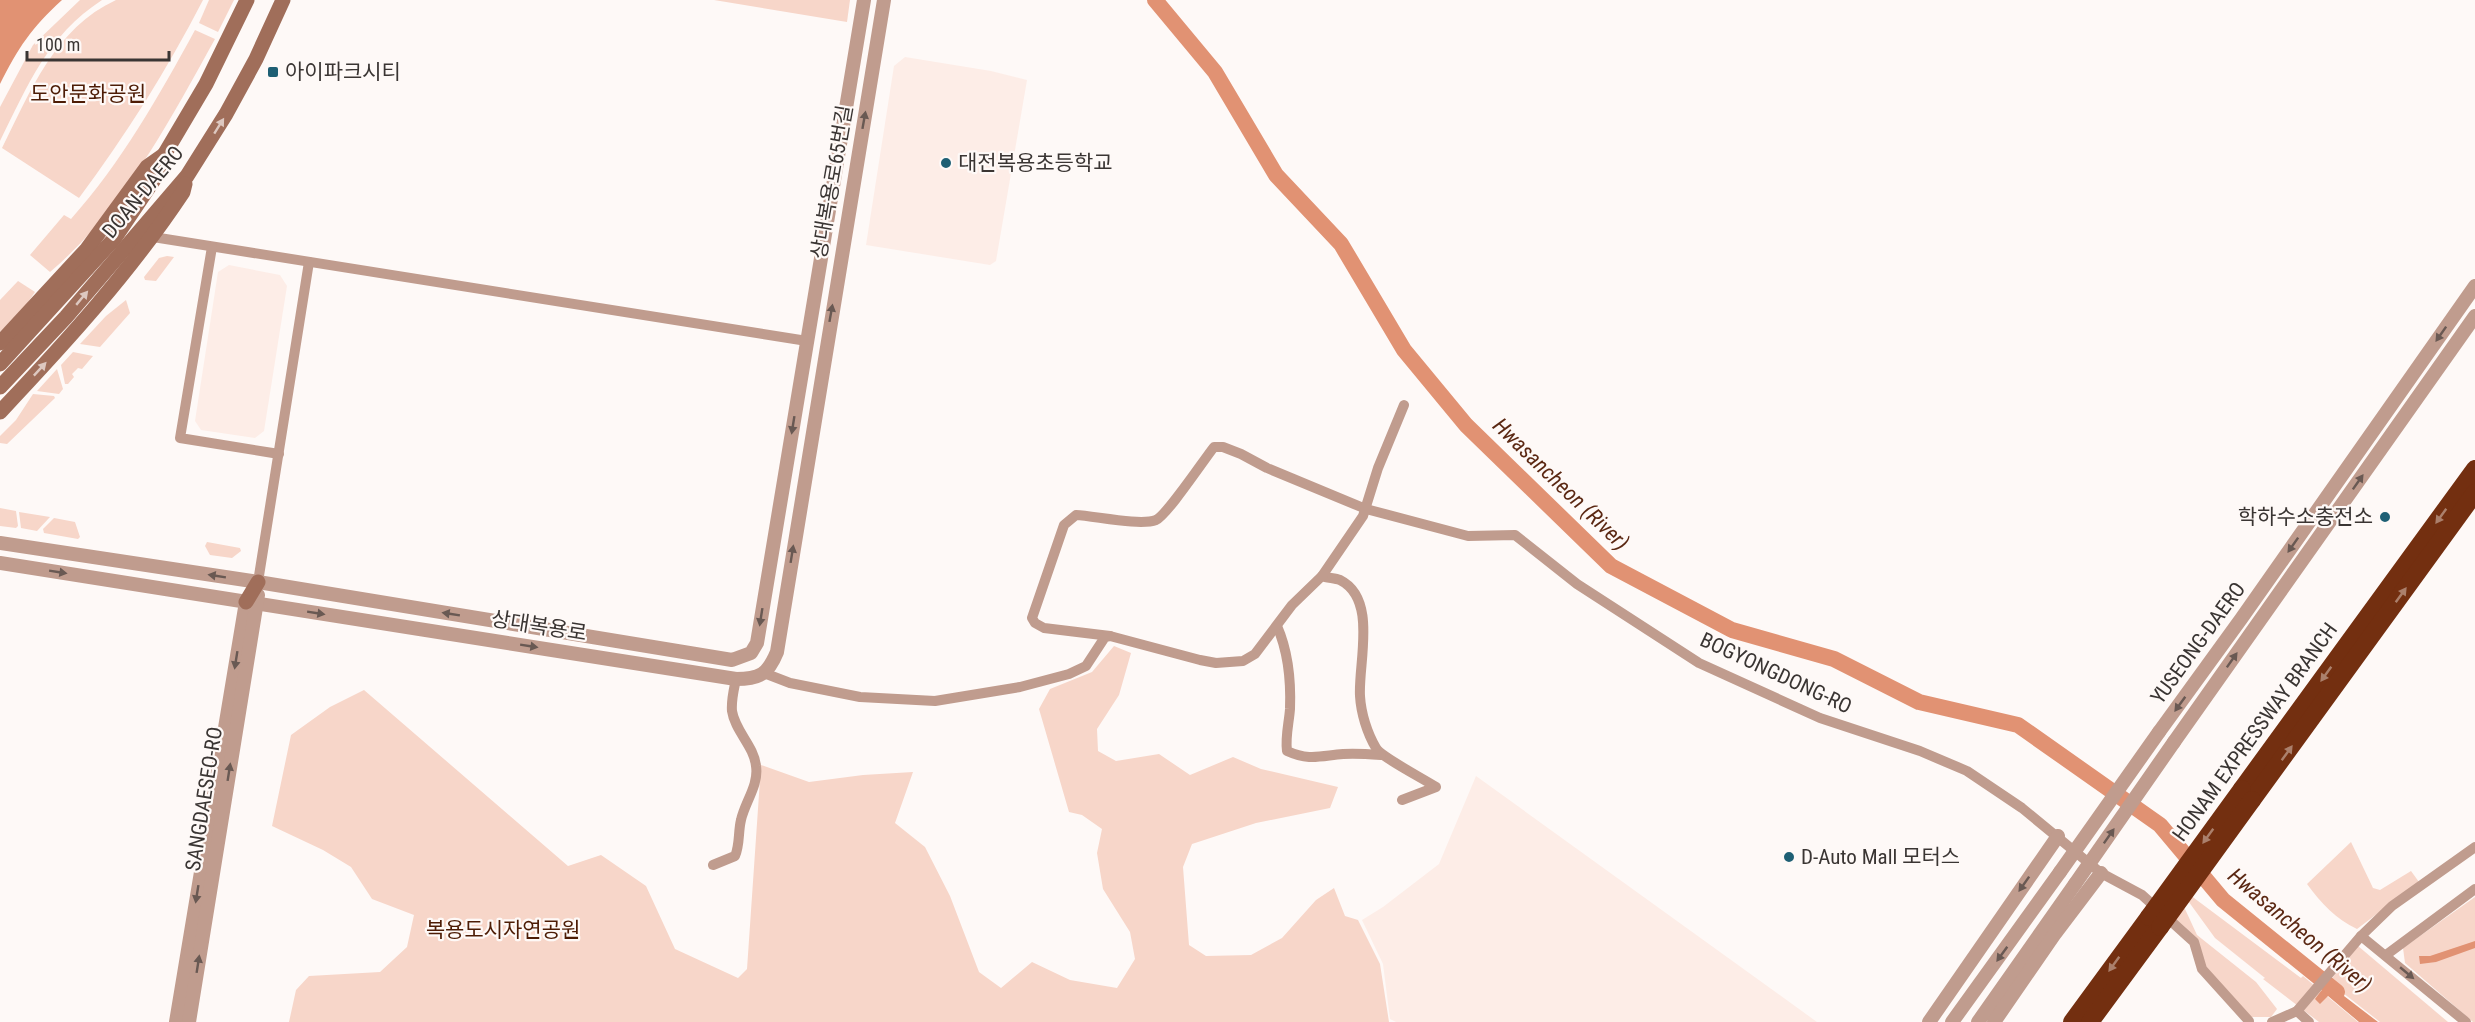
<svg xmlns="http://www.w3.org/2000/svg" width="2475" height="1022" viewBox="0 0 2475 1022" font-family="'Roboto Condensed','Noto Sans KR',sans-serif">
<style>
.built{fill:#fdede7}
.green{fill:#f7d6c9}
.water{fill:#e19273}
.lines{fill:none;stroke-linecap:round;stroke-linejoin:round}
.river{stroke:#e19273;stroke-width:16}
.minor{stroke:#c09c8e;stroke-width:10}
.tertiary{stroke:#c09c8e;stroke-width:14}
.secondary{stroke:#a06e5a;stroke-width:15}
.motorway{stroke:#732f10;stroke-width:18}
.tertiary-bridge{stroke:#c09c8e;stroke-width:14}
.motorway-bridge{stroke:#732f10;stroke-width:18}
.oneway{fill:#695953}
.oneway2{fill:#ddc8c0}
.oneway3{fill:#ab806c}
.poi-dot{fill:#1e5f74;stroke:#fef9f7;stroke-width:2}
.labels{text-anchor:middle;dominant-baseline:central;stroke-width:4.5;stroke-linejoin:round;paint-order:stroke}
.poi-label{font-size:21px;fill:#3a3533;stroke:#fef9f7;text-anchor:start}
.park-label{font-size:21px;fill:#4d1c05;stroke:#fef9f7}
.street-label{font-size:21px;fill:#3a3533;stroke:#fef9f7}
.water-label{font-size:22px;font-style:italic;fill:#5b2813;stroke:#fef9f7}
</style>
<rect width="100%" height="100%" fill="#fef9f7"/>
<g class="built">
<path d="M905 57 991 71 1027 80 996 261 990 265 866 245 894 66Z"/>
<path d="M229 265 280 275 287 286 264 431 255 438 201 430 195 421 218 272Z"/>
<path d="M1476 776 1817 1022H1396L1390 1019 1383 964 1362 920 1383 907 1439 864Z"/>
</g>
<g class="green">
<path d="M80 0H102C47 36 28 85 0 141V107L33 45Z"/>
<path d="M116 0H203C167 70 126 135 79 198L2 148C30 92 55 28 116 0Z"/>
<path d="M209 0H234L218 32 199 23Z"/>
<path d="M714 0H850L847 22Z"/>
<path d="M195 30 215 39C169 122 123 210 50 272L30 255 64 215 71 219C121 163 159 96 195 30Z"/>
<path d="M167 256 174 257 156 281 145 280 144 277 159 258Z"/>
<path d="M18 281 35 292 26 305 0 332V300Z"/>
<path d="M126 300 130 313 100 347 80 344 106 316Z"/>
<path d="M73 352 93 356 82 369 78 368 72 374 74 377 68 384H65L61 365Z"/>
<path d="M57 369 63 389 59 394 37 391Z"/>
<path d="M33 394 54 396 55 398 7 444 0 443V436L16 420Z"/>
<path d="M0 508 16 511 18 526 16 528 0 526Z"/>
<path d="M19 512 50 517 37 531 21 528Z"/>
<path d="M54 518 75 522 80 537 78 539 44 533 43 529Z"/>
<path d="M207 542 240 548 241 551 232 558 210 555 205 546Z"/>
<path d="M1114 646 1131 653 1119 695 1097 729 1098 751 1116 761 1159 754 1190 775 1233 757 1261 769 1338 787 1330 808 1256 823 1192 844 1183 867 1189 945 1206 956 1251 955 1282 938 1316 900 1334 888 1345 916 1358 920 1380 964 1389 1022H289L296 990 309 976 380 972 407 947 414 915 372 899 351 867 323 850 272 826 291 735 330 707 364 690 568 866 601 855 646 886 675 949 738 978 747 969 761 765 809 782 863 775 913 772 895 823 925 847 950 896 979 972 1001 988 1032 962 1070 980 1117 988 1135 959 1130 932 1103 889 1097 853 1102 829 1082 815 1069 812 1039 709 1050 689 1092 672Z"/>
<path d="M2351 842 2373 888 2380 890 2411 871 2419 882 2357 929C2336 919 2321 903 2307 884Z"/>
<path d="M2190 895 2301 978 2303 976 2358 1022H2319L2263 979 2265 978 2215 938 2186 898Z"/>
<path d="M2475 897V1022H2473L2405 963 2403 948Z"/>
<path d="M2181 906 2185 909 2197 935 2256 982 2277 1009 2271 1017H2251L2205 966 2173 917Z"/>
<path d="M2358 946 2448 1022H2380L2329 982Z"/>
</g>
<g class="water">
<path d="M0 0H62C32 27 18 48 0 84Z"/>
<path d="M2475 941V948L2436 962 2420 964 2419 956H2430Z"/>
<path d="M2327 983 2378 1022H2359L2328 996 2320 1004 2315 999Z"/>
</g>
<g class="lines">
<path class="river" d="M1155 0 1215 72 1276 175 1341 244 1404 350 1466 425 1611 566 1732 630 1834 659 1919 702 2018 725 2160 825 2223 900 2337 992"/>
<g class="minor">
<path d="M153 237 807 341"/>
<path d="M212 247 180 438 279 454"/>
<path d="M1322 576C1327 578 1335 578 1340 580 1378 599 1358 663 1360 696 1361 713 1367 733 1376 748 1381 757 1424 779 1436 787L1402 800"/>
<path d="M258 582 309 262"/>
<path d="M1277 626C1288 651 1291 682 1290 709 1289 723 1285 737 1287 751 1309 761 1320 756 1343 754 1355 753 1368 754 1381 755"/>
<path d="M1110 636 1044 628 1035 623 1032 618 1064 525 1076 515C1095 516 1140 526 1156 520 1167 515 1203 461 1214 447H1223L1241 454 1267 468 1366 509 1468 536 1515 535 1577 584 1699 663 1820 718 1920 751 1967 771 2022 808 2101 873 2142 895 2194 942 2202 969 2249 1021"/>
<path d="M764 673 790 683 860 697 935 701 1020 687 1069 674 1086 666 1105 637 1110 636 1200 660 1216 663 1243 661 1255 654 1292 605 1322 576 1363 516 1378 468 1404 405"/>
<path d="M713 865 735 856C740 845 738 832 741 820 745 802 759 785 756 766 754 746 735 731 732 711 731 700 734 689 736 679"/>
<path d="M2361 936 2466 1022"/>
<path d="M2386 955 2475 889"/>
<path d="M2297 1011 2309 1022"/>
<path d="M2272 1022 2297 1011 2361 936 2392 906 2475 847"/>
</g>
<g class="tertiary">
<path d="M0 543 258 582 732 660 751 653 757 643 864 0"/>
<path d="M0 563 736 679C760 679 768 674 777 652L884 0"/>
<path d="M2159 732 2241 619 2475 286"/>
<path d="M2174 742 2475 316"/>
<path d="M176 1022 246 602"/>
<path d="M189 1022 258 595"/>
<path d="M1929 1022 2058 836"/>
<path d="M1952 1022 2060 872"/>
<path d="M1978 1022 2075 884"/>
<path d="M1994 1022 2054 935 2101 873"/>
</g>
<g class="secondary">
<path d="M0 343 87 249 147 167 164 155"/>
<path d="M0 364 114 239 155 178 164 155 206 84 247 0"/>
<path d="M0 387 66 317 187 176 226 114 256 59 283 0"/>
<path d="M0 412C66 342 130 272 183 192L185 184"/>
<path d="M246 602 258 582"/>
</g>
<g class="motorway">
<path d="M2242 789 2475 469"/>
<path d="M2252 800 2475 493"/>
<path d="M2072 1022 2149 917"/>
<path d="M2090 1022 2160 927"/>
</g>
<g class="tertiary-bridge">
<path d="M2060 872 2159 732"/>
<path d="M2075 884 2174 742"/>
</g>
<g class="motorway-bridge">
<path d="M2149 917 2242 789"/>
<path d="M2160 927 2252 800"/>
</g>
</g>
<defs><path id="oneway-solid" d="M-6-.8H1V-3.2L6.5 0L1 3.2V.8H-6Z" transform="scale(1.5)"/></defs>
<g class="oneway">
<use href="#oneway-solid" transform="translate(864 120) rotate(-80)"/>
<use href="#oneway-solid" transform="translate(831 313) rotate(-80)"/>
<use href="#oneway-solid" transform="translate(2441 334) rotate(125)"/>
<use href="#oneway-solid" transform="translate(793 425) rotate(99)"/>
<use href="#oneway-solid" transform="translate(2358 482) rotate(-55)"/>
<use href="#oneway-solid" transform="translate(2293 545) rotate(125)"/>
<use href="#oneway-solid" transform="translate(792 554) rotate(-81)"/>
<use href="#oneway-solid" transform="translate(58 572) rotate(9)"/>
<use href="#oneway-solid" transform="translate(217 576) rotate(-171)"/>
<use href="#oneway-solid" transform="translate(316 613) rotate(9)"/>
<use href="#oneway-solid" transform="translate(451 614) rotate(-171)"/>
<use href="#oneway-solid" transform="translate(761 617) rotate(99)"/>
<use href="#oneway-solid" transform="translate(529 646) rotate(9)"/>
<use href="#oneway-solid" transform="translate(236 660) rotate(99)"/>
<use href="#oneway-solid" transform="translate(2232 660) rotate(-55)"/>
<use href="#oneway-solid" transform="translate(2180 704) rotate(126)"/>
<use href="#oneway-solid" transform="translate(229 772) rotate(-81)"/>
<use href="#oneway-solid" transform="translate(2109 836) rotate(-55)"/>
<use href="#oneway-solid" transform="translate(2024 884) rotate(125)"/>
<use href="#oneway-solid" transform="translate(197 894) rotate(99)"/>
<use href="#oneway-solid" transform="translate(2002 954) rotate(126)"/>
<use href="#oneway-solid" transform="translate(198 964) rotate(-81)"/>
<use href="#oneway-solid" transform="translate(2407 973) rotate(40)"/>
</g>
<g class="oneway2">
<use href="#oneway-solid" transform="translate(219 126) rotate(-58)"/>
<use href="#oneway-solid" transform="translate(82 298) rotate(-50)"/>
<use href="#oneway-solid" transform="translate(40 369) rotate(-47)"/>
</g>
<g class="oneway3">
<use href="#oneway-solid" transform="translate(2441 516) rotate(126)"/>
<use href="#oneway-solid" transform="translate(2401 595) rotate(-54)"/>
<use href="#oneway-solid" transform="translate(2326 674) rotate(126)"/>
<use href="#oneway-solid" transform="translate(2287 753) rotate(-54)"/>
<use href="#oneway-solid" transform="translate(2208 836) rotate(126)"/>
<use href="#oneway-solid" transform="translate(2114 964) rotate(126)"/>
</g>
<g class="poi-dot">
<rect x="267" y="66" width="12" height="12" rx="3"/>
<circle cx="946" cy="163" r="6"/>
<circle cx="2385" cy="517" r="6"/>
<circle cx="1789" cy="857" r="6"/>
</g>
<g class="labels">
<g class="poi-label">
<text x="285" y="72">아이파크시티</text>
<text x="958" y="163">대전복용초등학교</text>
<text x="2373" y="517" text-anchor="end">학하수소충전소</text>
<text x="1801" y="857">D-Auto Mall 모터스</text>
</g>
<g class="park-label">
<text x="88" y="94">도안문화공원</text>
<text x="503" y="930">복용도시자연공원</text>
</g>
<g class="street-label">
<text transform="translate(832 182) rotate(-80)">상대복용로65번길</text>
<text transform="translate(143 192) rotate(-50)">DOAN-DAERO</text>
<text transform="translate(539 626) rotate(9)">상대복용로</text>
<text transform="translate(2198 643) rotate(-54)">YUSEONG-DAERO</text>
<text transform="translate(1776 673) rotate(25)">BOGYONGDONG-RO</text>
<text transform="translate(2255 732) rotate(-54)">HONAM EXPRESSWAY BRANCH</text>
<text transform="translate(204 799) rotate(-81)">SANGDAESEO-RO</text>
</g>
<g class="water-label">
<text transform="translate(1561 484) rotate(44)">Hwasancheon (River)</text>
<text transform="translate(2300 930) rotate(40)">Hwasancheon (River)</text>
</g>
</g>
<path d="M27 51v9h142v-9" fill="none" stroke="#3a3533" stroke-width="3"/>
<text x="36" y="51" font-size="18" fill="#3a3533" stroke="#fef9f7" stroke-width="4.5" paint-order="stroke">100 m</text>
</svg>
